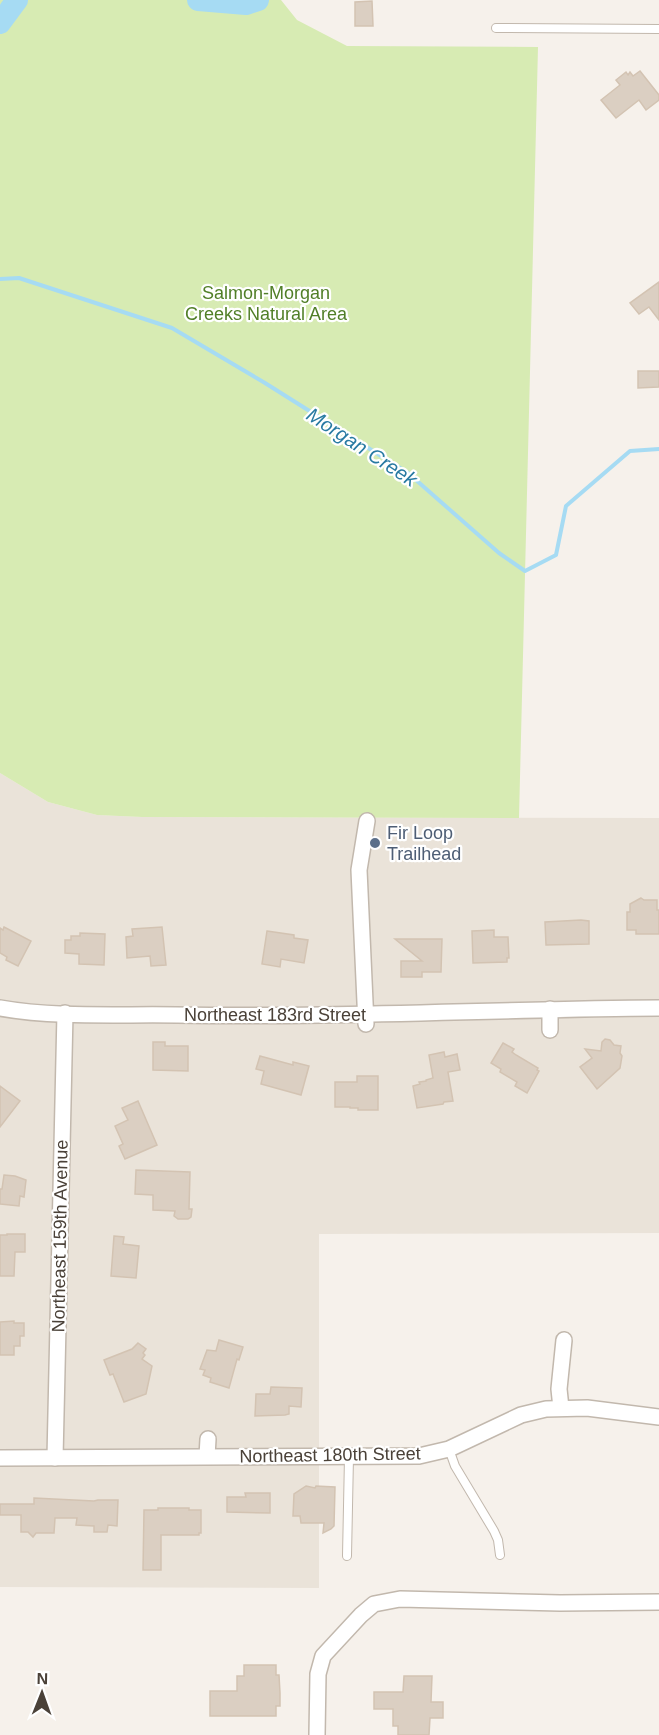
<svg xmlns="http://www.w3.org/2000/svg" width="659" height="1735" viewBox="0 0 659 1735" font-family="Arial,sans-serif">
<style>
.residential{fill:#eae3d9}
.green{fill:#d7ebb3}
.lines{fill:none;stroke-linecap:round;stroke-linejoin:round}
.stream{stroke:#a6dbf3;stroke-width:4}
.river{stroke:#a6dbf3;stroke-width:22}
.building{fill:#dbcfc2;stroke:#d3c3b2;stroke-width:1.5}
.lane-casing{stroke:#c2b8ad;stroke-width:10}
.street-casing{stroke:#c2b8ad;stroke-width:18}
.lane{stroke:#fff;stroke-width:8}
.street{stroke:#fff;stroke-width:15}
.service-dot{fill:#5c6f8a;stroke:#fff;stroke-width:2}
.labels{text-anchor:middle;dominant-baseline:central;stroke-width:4.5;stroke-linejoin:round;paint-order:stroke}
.park-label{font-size:18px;fill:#517f28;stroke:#fff}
.service-label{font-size:18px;fill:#4e5e75;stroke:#fff;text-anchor:start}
.street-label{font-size:18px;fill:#4a4138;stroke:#fff}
.water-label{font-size:20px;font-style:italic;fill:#287aa2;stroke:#fff}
</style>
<rect width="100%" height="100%" fill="#f6f1eb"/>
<path class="residential" d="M0 773 48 802 97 815 142 817 659 818V1233L319 1234V1588L0 1587Z"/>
<path class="green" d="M0 0H281L297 20 347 46 538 47 519 818 142 817 97 815 48 802 0 773Z"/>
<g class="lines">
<path class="stream" d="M0 279 19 278 172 328 265 383 408 473 499 553 525 571 556 555 566 506 630 451 659 449"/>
<g class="river">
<path d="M198 0 246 4 258 0"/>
<path d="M0 23 17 0"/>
</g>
</g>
<g class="building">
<path d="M372 1 373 26H355V2Z"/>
<path d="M640 71 659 95V100L646 110 639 100 616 118 601 100 620 85 616 80 626 72 628 75 630 72 633 76Z"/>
<path d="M659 282V320L649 307 639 314 630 303Z"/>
<path d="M638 371H659V387L638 388Z"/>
<path d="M641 898 644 900H657V910H659V934H636V930H627V912H630V904Z"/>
<path d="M581 920 589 921V944L546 945 545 922Z"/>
<path d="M4 927 31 941 18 966 6 960 7 957 0 953V928L3 930Z"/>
<path d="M162 927 166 965 151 966 150 956 127 958 126 937 133 936 132 929Z"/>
<path d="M494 930V937H508L509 958H507V962L473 963 472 931Z"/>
<path d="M267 931 294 935V938L308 940 304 963 281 959 280 967 262 964Z"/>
<path d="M80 933 105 934 104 965 79 964V954L65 953V940H71V936H80Z"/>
<path d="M395 939H442L441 972H422V977H401V961H422Z"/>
<path d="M605 1039 610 1040 614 1045 621 1046 620 1053 622 1056 620 1068 597 1089 580 1067 592 1058 585 1049 601 1051 602 1042Z"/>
<path d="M153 1042H165V1046H188V1071L153 1070Z"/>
<path d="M503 1043 514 1049 512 1052 516 1055 538 1068 537 1070 539 1071 527 1093 515 1086 517 1082 500 1072 501 1069 491 1063Z"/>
<path d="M444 1052 445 1057 457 1054 460 1070 448 1072 453 1101 444 1102 443 1104 417 1108 413 1086 420 1084 419 1082 426 1081V1080L433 1078 429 1055Z"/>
<path d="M260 1056 293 1065V1062L309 1066 301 1095 261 1084 264 1071 256 1069Z"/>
<path d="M357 1076H378V1110H358V1108H350V1107H335V1082H357Z"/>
<path d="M0 1086 20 1101 0 1127Z"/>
<path d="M138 1101 157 1145 125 1159 119 1146 123 1144 115 1126 128 1120 122 1108Z"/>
<path d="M136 1170 190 1172 189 1209H192L191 1217 188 1219H178L174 1216 175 1211 153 1210V1195L135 1194Z"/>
<path d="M4 1175 15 1176 26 1180 24 1197 20 1196 19 1206 0 1204V1189H2Z"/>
<path d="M7 1234H25V1252H15L14 1276H0V1235H7Z"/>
<path d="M114 1236 124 1237 123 1244 139 1246 136 1278 111 1276Z"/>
<path d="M14 1321V1323H24V1336H20V1346H14V1355H0V1322Z"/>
<path d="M219 1340 243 1347 239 1360 237 1359 229 1388 210 1382 211 1378 203 1375 205 1370 200 1369 207 1350 216 1351Z"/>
<path d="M138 1343 146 1349 143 1353 145 1355 142 1359 152 1366 146 1394 124 1402 113 1374 110 1375 104 1360 132 1349Z"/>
<path d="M271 1387 302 1388 301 1407 289 1406V1414L285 1415 255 1416 256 1394H270Z"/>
<path d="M306 1486 315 1488 316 1486 335 1487 334 1526 331 1529 323 1533 324 1523H301L300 1516H293L294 1494Z"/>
<path d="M245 1493H270V1513L227 1512V1497H246Z"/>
<path d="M34 1498 94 1501 98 1500H118L117 1526 108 1525 107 1532H94V1526L76 1525 77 1518H55L54 1533H36L33 1537 28 1532H21V1515H0V1504H34Z"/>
<path d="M158 1508H189V1510H201V1533H199V1535H161V1570H143L144 1510H158Z"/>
<path d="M244 1665H276V1675H279L280 1693V1706H276V1716H210V1691H237V1676H244Z"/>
<path d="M404 1676H432L431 1702H443V1718H430L429 1735H398V1726H393V1709H374V1692H403Z"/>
</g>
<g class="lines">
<defs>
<g id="lane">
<path d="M496 28 659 29"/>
<path d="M449 1449 455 1466 494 1531 498 1540 500 1555"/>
<path d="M347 1556 349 1457"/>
</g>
<g id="street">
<path d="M0 1008C56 1018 120 1014 177 1015 338 1018 498 1009 659 1008"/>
<path d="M550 1009V1030"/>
<path d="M366 1024 359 870 367 821"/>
<path d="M561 1408 559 1389 564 1340"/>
<path d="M207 1456 208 1439"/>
<path d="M0 1458 419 1456 449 1449 521 1415 546 1409 587 1408 659 1417"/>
<path d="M55 1458 65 1013"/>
<path d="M317 1735 318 1674 323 1656 361 1615 374 1604 400 1599 560 1603 659 1602"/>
</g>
</defs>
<use href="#lane" class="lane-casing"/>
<use href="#street" class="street-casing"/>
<use href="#lane" class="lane"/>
<use href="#street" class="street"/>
</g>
<circle class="service-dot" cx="375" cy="843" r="6"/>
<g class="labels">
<g class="park-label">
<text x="266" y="293">Salmon-Morgan<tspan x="266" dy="21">Creeks Natural Area</tspan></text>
</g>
<g class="service-label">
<text x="387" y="833">Fir Loop<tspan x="387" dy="21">Trailhead</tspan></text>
</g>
<g class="street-label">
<text x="275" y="1015">Northeast 183rd Street</text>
<text transform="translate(60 1236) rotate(-89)">Northeast 159th Avenue</text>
<text transform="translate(330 1455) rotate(-1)">Northeast 180th Street</text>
</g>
<g class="water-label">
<text transform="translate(362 447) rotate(33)">Morgan Creek</text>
</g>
</g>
<g transform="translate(42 1693) rotate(1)" stroke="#ffffff" stroke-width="4.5" paint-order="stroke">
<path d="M0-4.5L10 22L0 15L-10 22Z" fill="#4a4138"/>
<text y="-9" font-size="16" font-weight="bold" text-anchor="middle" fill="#4a4138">N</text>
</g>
</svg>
